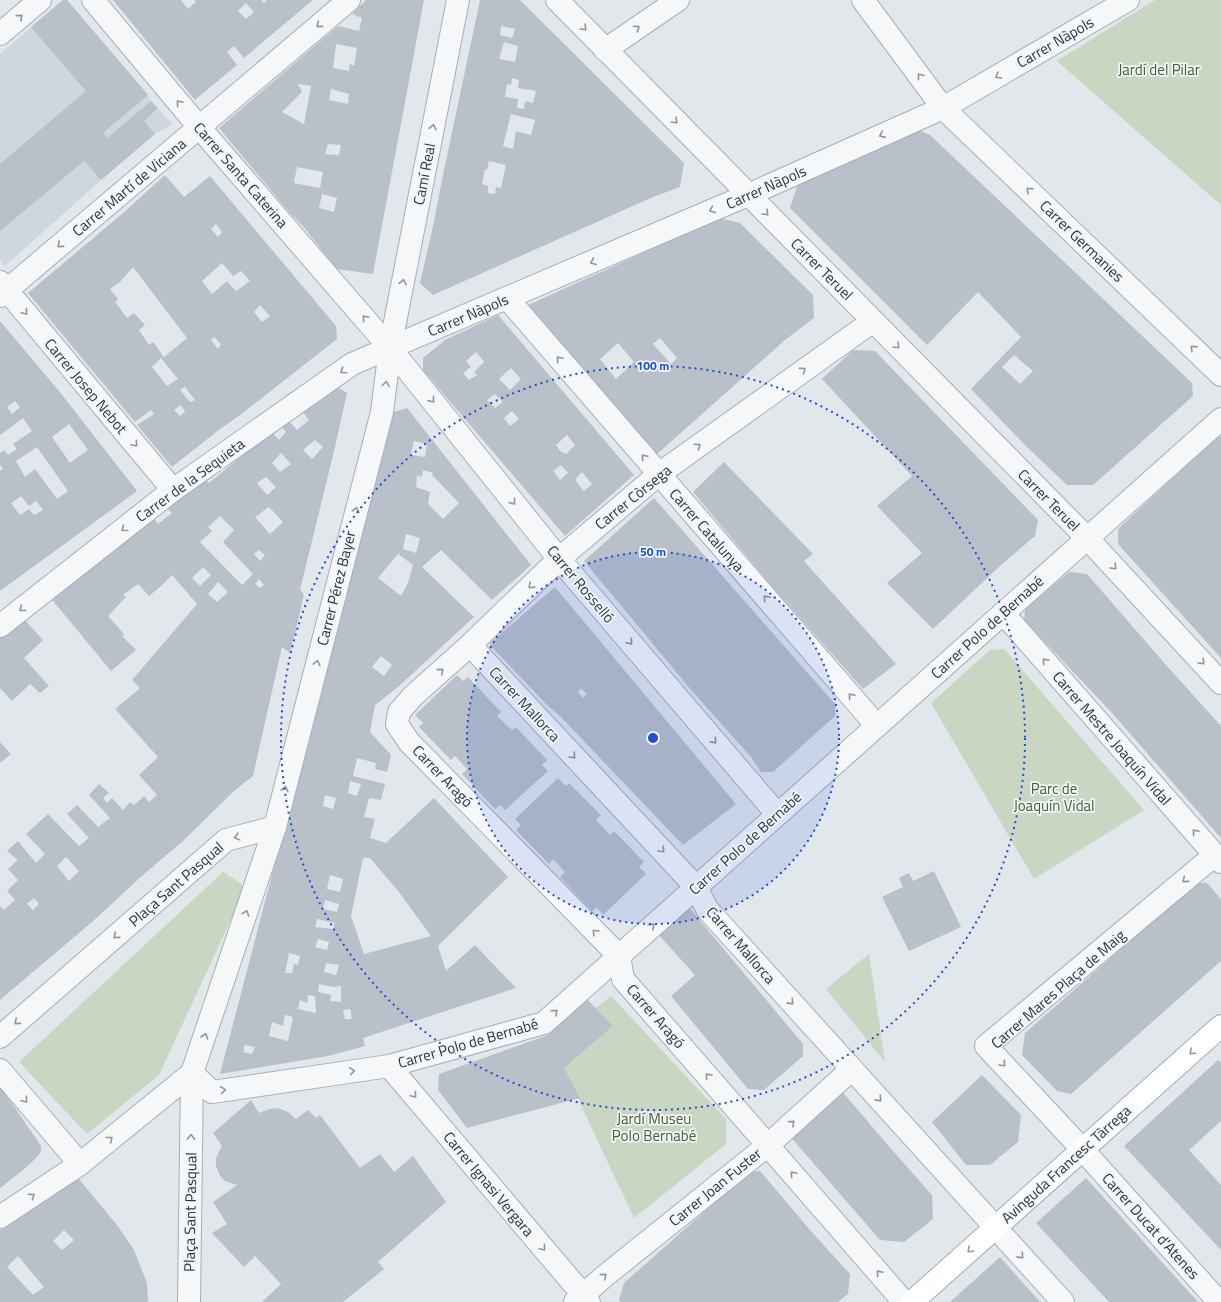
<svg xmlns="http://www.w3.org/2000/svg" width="1221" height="1302" viewBox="0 0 1221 1302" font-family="'Titillium Web',sans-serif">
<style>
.built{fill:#d0d6dd}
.green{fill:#c9d6c2}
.building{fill:#b9c0c9;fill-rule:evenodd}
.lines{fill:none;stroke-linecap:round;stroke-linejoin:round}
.minor-casing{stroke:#a7aeb6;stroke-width:24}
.major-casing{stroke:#a0acb8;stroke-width:24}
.minor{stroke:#f5f7f9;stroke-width:22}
.major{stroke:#fff;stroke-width:22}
.oneway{stroke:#8f969e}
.oneway2{stroke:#949aa2}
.ring{fill:none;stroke:#1d4ed8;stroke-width:2;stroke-dasharray:2 4}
.labels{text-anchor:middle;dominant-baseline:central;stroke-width:3.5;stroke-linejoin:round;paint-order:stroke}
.street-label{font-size:15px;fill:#293644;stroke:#f2f5f8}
.park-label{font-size:15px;fill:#426135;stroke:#f2f5f8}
.centre{fill:#1d4ed8;stroke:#f2f5f8;stroke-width:2}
.ring-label{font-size:12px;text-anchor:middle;font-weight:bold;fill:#1d4ed8;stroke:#f2f5f8;stroke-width:3.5;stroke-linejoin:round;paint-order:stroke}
</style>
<rect width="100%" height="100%" fill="#e2e7eb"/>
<path class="built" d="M63 0H67L148 95 151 101 172 124 155 134 101 180 5 266 0 260V54Z"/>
<g class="green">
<path d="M1155 0H1221V205L1057 61Z"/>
<path d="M1004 649 1144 810 1034 879 931 703 990 650Z"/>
<path d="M223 872 246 887 159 1075 87 1134 19 1062Z"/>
<path d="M869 954 885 1062 826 989Z"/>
<path d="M611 996 726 1119V1144L634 1218 593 1131 564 1068 613 1026 596 1008Z"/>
</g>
<g class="building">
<path d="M63 0H67L148 95 103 133 107 138 151 101 158 108 144 121 155 134 101 180 84 161 0 231V164L86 91 31 27Z"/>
<path d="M113 0H181L188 9 196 2 194 0H261L264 3 267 0H313L244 58 234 46 227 52 237 65 195 100ZM246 3 254 12 246 19 238 11Z"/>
<path d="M366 0H424L373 274 337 269 302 225 289 212 219 128 338 26 359 31 362 18 352 14ZM336 44 357 48 354 66 350 63 349 71 333 68ZM298 84 311 86 304 124 282 112 302 92ZM331 89 349 94 348 104 329 100ZM328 144 341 145 339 155 325 154ZM297 167 323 172 320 188 294 183ZM322 194 337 198 334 212 319 208Z"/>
<path d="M480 0H520L684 163 680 187 653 197 433 295 420 283 432 231 443 175ZM501 26 515 29 512 38 500 35ZM504 42 518 46 515 62 499 59ZM512 78 519 80 518 88 536 91 533 103 525 101 524 109 517 108 518 99 505 97 507 84 511 85ZM511 114 535 120 531 135 516 131 513 149 503 146ZM489 161 506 165 501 188 496 187 495 194 488 193V186L482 184 485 169 487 170Z"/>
<path d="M919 130 930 135 1192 383 1193 396 1093 485H1067L1027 447 971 389 1021 337 978 292 927 345 790 208 798 183 853 161ZM1014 355 1033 371 1020 384 1002 367Z"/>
<path d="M165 175 184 197 210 176 336 326 337 339 243 413 220 429 172 467 137 425 154 414 151 410 135 422 28 293 122 214ZM216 224 222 232 218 237 211 229ZM222 263 233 276 241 271 250 281 236 291 227 281 212 294 202 281ZM133 267 187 338 164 357 153 342 149 345 139 330 145 325 134 313 127 318 115 302 118 299 110 289 120 282ZM260 305 270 316 262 322 254 312ZM214 337 221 344 218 349 211 340ZM161 358 178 379 167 386 152 367ZM185 387 195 400 190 402 180 390ZM181 405 185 412 180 416 174 410Z"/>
<path d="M720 218 740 223 813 295 814 318 785 340 656 455 528 305ZM660 338 677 358 671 364 653 344ZM618 343 634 362 616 379 600 359Z"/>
<path d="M498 315 634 475 565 536 423 370V358L445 340ZM476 352 484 362 474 372 477 375 469 380 463 373 471 367 466 361ZM511 368 521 379 510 390 499 379ZM495 394 503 402 495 408 487 400ZM512 411 519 419 510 426 504 418ZM567 435 575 445 566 454 560 451 556 445ZM561 465 568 473 560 480 553 471ZM582 472 592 484 584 491 575 480Z"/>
<path d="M0 321 59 391 137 491 0 591V471L3 469 0 465V453L4 450 8 455 17 449 13 444 32 431 23 418 0 435ZM15 401 20 407 12 414 7 407ZM69 424 88 450 70 463 52 437ZM37 447 68 491 57 499 35 469 25 477 16 461ZM21 496 29 506 36 501 43 510 34 515 29 509 20 515 11 503Z"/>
<path d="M853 350 875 351 1038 520 1035 536 1001 565 933 629 887 583 922 553 877 506 912 476 822 379Z"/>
<path d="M335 386 347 393 335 447 300 590 304 594 299 617 290 653 282 647 253 776 235 790 184 840 144 874 92 922 0 1000V906L4 910 15 900 7 891 18 880 8 869 18 860 7 851 18 841 36 863 45 854 26 834 48 814 79 846 89 838 67 814 77 805 98 827 110 818 89 795 99 784 109 793 103 798 107 803 112 798 123 810 130 802 134 805 144 796 149 802 157 795 139 775 158 757 115 709 140 688 132 680 197 604 172 575 161 586 149 596 138 584 123 595 126 597 108 616 124 634 123 637 136 650 111 671 49 596 151 515 158 524 172 513 164 505 202 475 209 483 245 453 273 433 279 440 286 432 282 427 289 421 297 430 309 420 302 411ZM315 440 323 447 312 459 303 450ZM281 453 291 464 280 472 272 463ZM266 477 276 487 267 495 257 483ZM269 507 283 522 270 534 255 517ZM220 516 234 530 223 542 253 574 242 585 200 542 212 531 208 527ZM259 550 265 555 260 561 254 554ZM203 567 211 575 200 586 192 578ZM259 579 264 585 260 588 255 584ZM218 582 228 592 217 602 208 594ZM66 857 79 871 69 881 57 866ZM34 898 39 904 33 910 27 904Z"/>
<path d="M407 408 531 565 492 600 441 550 422 567 474 617 398 687 375 705 370 732 391 755 387 772 375 769 376 763 357 758 353 776 385 784 381 800 369 798 364 817 375 819 370 838 386 843 434 798 508 877 438 946 446 971 475 945 516 988 363 1038 365 1046 328 1056 220 1074 292 798 391 413ZM414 441 427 444 425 457 411 455ZM423 470 433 473 432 475 459 503 443 519 428 504 430 492 416 487 417 475 422 477ZM406 534 420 538 416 553 403 549ZM398 554 413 565 408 583 401 596 378 578ZM381 656 392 665 384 676 372 667ZM350 781 361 784 357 796 348 793ZM325 795 336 798 333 809 323 806ZM363 858H370L399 892 431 936 364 954 351 916ZM330 875 343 879 340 892 327 889ZM325 900 339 904 337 912 323 909ZM317 919 335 923 333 929 315 927ZM318 939 329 942 327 950 315 947ZM289 953 300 956 298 965 294 964 292 973H285ZM326 963 339 965 336 975 324 972ZM319 984 333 987 341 986V1002L330 1001 331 995 318 992ZM308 995 315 996 316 1013 298 1009 300 1000 307 1003ZM350 1009 352 1019H345L343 1010ZM285 1015 293 1017 288 1041 269 1036 272 1022 283 1026ZM245 1045 255 1047 252 1054 243 1052Z"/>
<path d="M1218 436 1221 437V658L1118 544V529Z"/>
<path d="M724 462 813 554 804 561 896 664 863 689 771 585 693 492Z"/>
<path d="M654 498 835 704V716L773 772H761L751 757 692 691 584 561Z"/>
<path d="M1069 572 1087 574 1166 665 1221 726V838L1113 714 1024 620 1025 609Z"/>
<path d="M555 587 736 804 683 845 561 717 546 704 489 644ZM581 688 587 694 583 698 578 692Z"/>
<path d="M22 617 43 640 24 658 49 686 40 693 30 684 12 701 0 688V635Z"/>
<path d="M457 675 463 681 468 677 501 712 497 716 512 730 516 727 547 760 542 765 548 771 505 810 500 805 495 809 462 774 467 769 455 756 451 760 419 727 423 723 415 715Z"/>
<path d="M0 742 11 754 0 763Z"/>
<path d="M558 778 566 786 569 783 601 815 596 820 610 835 614 831 644 862 639 867 646 874 603 915 597 907 592 911 560 877 565 872 553 859 549 864 516 830 521 825 515 819Z"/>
<path d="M934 871 961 927 909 951 882 897 903 887 899 878 909 873 913 881Z"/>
<path d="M1196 883H1207L1221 899V961L1071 1094 1057 1091 1022 1055 1025 1033Z"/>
<path d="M688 906 803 1044V1056L764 1090 748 1089 671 996 695 975 657 933Z"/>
<path d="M584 996 613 1026 564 1068 580 1098 467 1128 438 1090 439 1074 548 1035Z"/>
<path d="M1218 1060 1221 1063V1121L1189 1150 1221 1185V1250L1124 1146Z"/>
<path d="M982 1075 1021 1115 1018 1142 990 1165H966L932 1122Z"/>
<path d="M0 1086 41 1146V1152L34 1160 22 1171 0 1188Z"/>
<path d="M840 1089 893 1151 932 1195 933 1219 904 1242 880 1240 788 1134Z"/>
<path d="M251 1100 259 1113 269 1109 278 1108 288 1112 296 1119 308 1110 316 1118 320 1115 360 1168 380 1154 394 1172 413 1156 446 1202 378 1262 384 1269 343 1302H262L281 1284 255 1256 244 1267 212 1233 227 1224 213 1202 237 1185 225 1181 220 1176 216 1166V1158L222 1146 213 1133Z"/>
<path d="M760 1171 810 1230 850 1274 848 1294 838 1302H621L619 1300 624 1283 749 1172Z"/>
<path d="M78 1178 117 1225 134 1250 147 1283 148 1302H0V1230ZM64 1230 74 1240 62 1250 53 1241ZM18 1256 44 1287 33 1295 7 1267Z"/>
<path d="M1086 1178 1198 1302H1109L1036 1223Z"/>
<path d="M1000 1257 1040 1302H950Z"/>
</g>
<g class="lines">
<defs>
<g id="minor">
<path d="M93 0 199 127 390 348 559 559 777 814"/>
<path d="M557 0 1087 538 1221 683"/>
<path d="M863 0 943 108 1221 375"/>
<path d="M0 34 40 0"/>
<path d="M605 50 678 0"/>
<path d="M0 282 173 490"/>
<path d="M0 296 349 0"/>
<path d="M507 298 877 726"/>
<path d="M873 321 659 474 559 559 470 645 413 696 399 712 397 724 409 742 619 956 623 979 904 1302"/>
<path d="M1003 613 1221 862"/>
<path d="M0 626 173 490 352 364 748 195 943 108 1128 0"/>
<path d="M470 645 696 887 707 909 1063 1302"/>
<path d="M1215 855 986 1046 1083 1150 1219 1302"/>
<path d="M0 1037 226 840 275 827"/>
<path d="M389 1066 589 1302"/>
<path d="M0 1070 80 1164"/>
<path d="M192 1073 212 1092 389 1066 544 1023 1221 419"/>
<path d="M0 1217 80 1164 192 1073"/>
<path d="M189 1302 192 1073 275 827 382 412 390 348 458 0"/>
<path d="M575 1302 606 1275 768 1145 852 1069"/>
</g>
<path id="major" d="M912 1302 1221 1026"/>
</defs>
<use href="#minor" class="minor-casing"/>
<use href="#major" class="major-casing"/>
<use href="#minor" class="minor"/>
<use href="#major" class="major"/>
</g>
<defs><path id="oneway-chevron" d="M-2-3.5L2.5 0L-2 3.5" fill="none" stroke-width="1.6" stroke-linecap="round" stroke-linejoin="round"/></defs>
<g class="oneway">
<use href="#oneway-chevron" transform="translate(20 17) rotate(-41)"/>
<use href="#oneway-chevron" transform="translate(319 25) rotate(140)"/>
<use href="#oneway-chevron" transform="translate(584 28) rotate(46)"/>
<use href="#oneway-chevron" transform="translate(637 28) rotate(-34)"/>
<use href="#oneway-chevron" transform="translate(920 76) rotate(-127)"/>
<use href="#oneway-chevron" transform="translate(998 76) rotate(150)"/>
<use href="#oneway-chevron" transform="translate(179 103) rotate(-130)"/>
<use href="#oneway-chevron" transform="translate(675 121) rotate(45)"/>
<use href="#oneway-chevron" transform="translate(433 127) rotate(-79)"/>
<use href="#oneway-chevron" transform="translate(882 135) rotate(156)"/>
<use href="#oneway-chevron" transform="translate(1029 190) rotate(-136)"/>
<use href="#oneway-chevron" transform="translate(712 210) rotate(157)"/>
<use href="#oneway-chevron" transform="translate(766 213) rotate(45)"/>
<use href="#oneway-chevron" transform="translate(60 245) rotate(140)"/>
<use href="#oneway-chevron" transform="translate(593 262) rotate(157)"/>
<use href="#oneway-chevron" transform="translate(403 282) rotate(-79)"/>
<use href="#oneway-chevron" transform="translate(25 312) rotate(50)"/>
<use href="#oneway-chevron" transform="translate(365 318) rotate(-131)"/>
<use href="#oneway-chevron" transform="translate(897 346) rotate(45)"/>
<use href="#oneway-chevron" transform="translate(1193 348) rotate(-136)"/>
<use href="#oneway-chevron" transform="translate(559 359) rotate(-131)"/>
<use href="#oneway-chevron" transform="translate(803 370) rotate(-36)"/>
<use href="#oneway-chevron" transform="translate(343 371) rotate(145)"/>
<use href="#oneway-chevron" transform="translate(386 384) rotate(-82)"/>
<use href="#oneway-chevron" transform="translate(432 400) rotate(51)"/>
<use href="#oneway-chevron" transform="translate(135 444) rotate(50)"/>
<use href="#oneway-chevron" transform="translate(698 446) rotate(-36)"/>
<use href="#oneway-chevron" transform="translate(644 457) rotate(-131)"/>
<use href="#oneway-chevron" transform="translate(513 502) rotate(51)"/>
<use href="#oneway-chevron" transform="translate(356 510) rotate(-76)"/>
<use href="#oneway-chevron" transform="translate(124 529) rotate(142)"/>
<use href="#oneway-chevron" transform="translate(1114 567) rotate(47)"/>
<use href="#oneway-chevron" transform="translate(531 586) rotate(136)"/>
<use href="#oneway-chevron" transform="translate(766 598) rotate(-131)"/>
<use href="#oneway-chevron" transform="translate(22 609) rotate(142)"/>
<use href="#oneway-chevron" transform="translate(630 642) rotate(49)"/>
<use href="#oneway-chevron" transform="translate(1045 661) rotate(-131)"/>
<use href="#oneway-chevron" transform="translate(1202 662) rotate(47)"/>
<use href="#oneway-chevron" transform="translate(317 663) rotate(-76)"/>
<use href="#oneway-chevron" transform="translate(441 671) rotate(-41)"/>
<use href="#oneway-chevron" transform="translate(851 696) rotate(-131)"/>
<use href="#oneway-chevron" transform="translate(714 741) rotate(49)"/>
<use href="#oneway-chevron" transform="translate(573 756) rotate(47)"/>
<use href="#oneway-chevron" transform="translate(285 789) rotate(-76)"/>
<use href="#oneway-chevron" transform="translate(1195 832) rotate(-131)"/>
<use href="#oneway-chevron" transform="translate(237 837) rotate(165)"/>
<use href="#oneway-chevron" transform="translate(662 850) rotate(47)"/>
<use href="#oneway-chevron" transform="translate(1185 880) rotate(140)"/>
<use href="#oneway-chevron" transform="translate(246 913) rotate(-71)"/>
<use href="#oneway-chevron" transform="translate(652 926) rotate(-42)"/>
<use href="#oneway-chevron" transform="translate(595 932) rotate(-135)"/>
<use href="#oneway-chevron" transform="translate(116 936) rotate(139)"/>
<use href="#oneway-chevron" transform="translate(791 1002) rotate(48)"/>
<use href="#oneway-chevron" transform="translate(555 1012) rotate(-42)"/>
<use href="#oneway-chevron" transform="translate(17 1022) rotate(139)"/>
<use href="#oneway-chevron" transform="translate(205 1036) rotate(-71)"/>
<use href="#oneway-chevron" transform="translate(1003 1064) rotate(47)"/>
<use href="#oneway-chevron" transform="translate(352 1071) rotate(-8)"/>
<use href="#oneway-chevron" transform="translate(708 1076) rotate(-131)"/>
<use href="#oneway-chevron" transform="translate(223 1090) rotate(-8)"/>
<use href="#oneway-chevron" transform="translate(414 1095) rotate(50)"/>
<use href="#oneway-chevron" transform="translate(879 1099) rotate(48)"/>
<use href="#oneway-chevron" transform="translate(25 1100) rotate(50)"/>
<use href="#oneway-chevron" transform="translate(792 1123) rotate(-42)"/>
<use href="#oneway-chevron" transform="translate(191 1137) rotate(-89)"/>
<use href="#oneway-chevron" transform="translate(110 1139) rotate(-39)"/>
<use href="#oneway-chevron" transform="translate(793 1174) rotate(-131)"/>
<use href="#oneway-chevron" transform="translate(32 1196) rotate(-34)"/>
<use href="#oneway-chevron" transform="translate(543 1248) rotate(50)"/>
<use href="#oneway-chevron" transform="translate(1021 1256) rotate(48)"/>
<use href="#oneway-chevron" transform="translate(879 1273) rotate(-131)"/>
<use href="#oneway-chevron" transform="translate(604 1276) rotate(-40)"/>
</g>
<g class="oneway2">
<use href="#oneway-chevron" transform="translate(1192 1052) rotate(138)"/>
<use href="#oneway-chevron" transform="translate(970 1250) rotate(138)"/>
</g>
<circle cx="653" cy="738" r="186" fill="#1d4ed8" fill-opacity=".12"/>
<g class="ring">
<circle cx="653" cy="738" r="186"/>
<circle cx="653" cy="738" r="372"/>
</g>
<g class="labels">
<g class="street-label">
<text transform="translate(1055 42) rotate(-30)">Carrer Nàpols</text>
<text transform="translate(424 174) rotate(-79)">Camí Real</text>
<text transform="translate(241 175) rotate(49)">Carrer Santa Caterina</text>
<text transform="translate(129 187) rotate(-40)">Carrer Martí de Viciana</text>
<text transform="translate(766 187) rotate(-24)">Carrer Nàpols</text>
<text transform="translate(1082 241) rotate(44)">Carrer Germanies</text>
<text transform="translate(822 269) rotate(45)">Carrer Teruel</text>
<text transform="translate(468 315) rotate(-23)">Carrer Nàpols</text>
<text transform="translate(86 386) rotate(50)">Carrer Josep Nebot</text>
<text transform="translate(190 480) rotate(-36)">Carrer de la Sequieta</text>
<text transform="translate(633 497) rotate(-39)">Carrer Còrsega</text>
<text transform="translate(1049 500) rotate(45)">Carrer Teruel</text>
<text transform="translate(707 530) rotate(49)">Carrer Catalunya</text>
<text transform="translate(581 584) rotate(50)">Carrer Rosselló</text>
<text transform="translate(336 588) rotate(-76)">Carrer Pérez Bayer</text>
<text transform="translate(987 627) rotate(-42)">Carrer Polo de Bernabé</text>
<text transform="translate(525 704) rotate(47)">Carrer Mallorca</text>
<text transform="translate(1112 738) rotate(49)">Carrer Mestre Joaquín Vidal</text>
<text transform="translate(443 776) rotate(46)">Carrer Aragó</text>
<text transform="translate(745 843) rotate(-42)">Carrer Polo de Bernabé</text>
<text transform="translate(176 884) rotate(-41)">Plaça Sant Pasqual</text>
<text transform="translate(741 945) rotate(49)">Carrer Mallorca</text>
<text transform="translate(1058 989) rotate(-41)">Carrer Mares Plaça de Maig</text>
<text transform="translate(656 1016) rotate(49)">Carrer Aragó</text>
<text transform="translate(468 1043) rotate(-16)">Carrer Polo de Bernabé</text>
<text transform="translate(1066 1164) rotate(-42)">Avinguda Francesc Tàrrega</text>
<text transform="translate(489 1184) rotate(50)">Carrer Ignasi Vergara</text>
<text transform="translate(715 1187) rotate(-39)">Carrer Joan Fuster</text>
<text transform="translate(190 1212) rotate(-89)">Plaça Sant Pasqual</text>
<text transform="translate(1151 1226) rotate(48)">Carrer Ducat d'Atenes</text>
</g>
<g class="park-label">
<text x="1159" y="69">Jardí del Pilar</text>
<text x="1054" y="788">Parc de<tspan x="1054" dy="17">Joaquín Vidal</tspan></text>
<text x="654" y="1118">Jardí Museu<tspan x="654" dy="17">Polo Bernabé</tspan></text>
</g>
</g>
<circle cx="653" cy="738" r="6" class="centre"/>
<g class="ring-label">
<text x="653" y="370">100 m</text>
<text x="653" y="556">50 m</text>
</g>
</svg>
